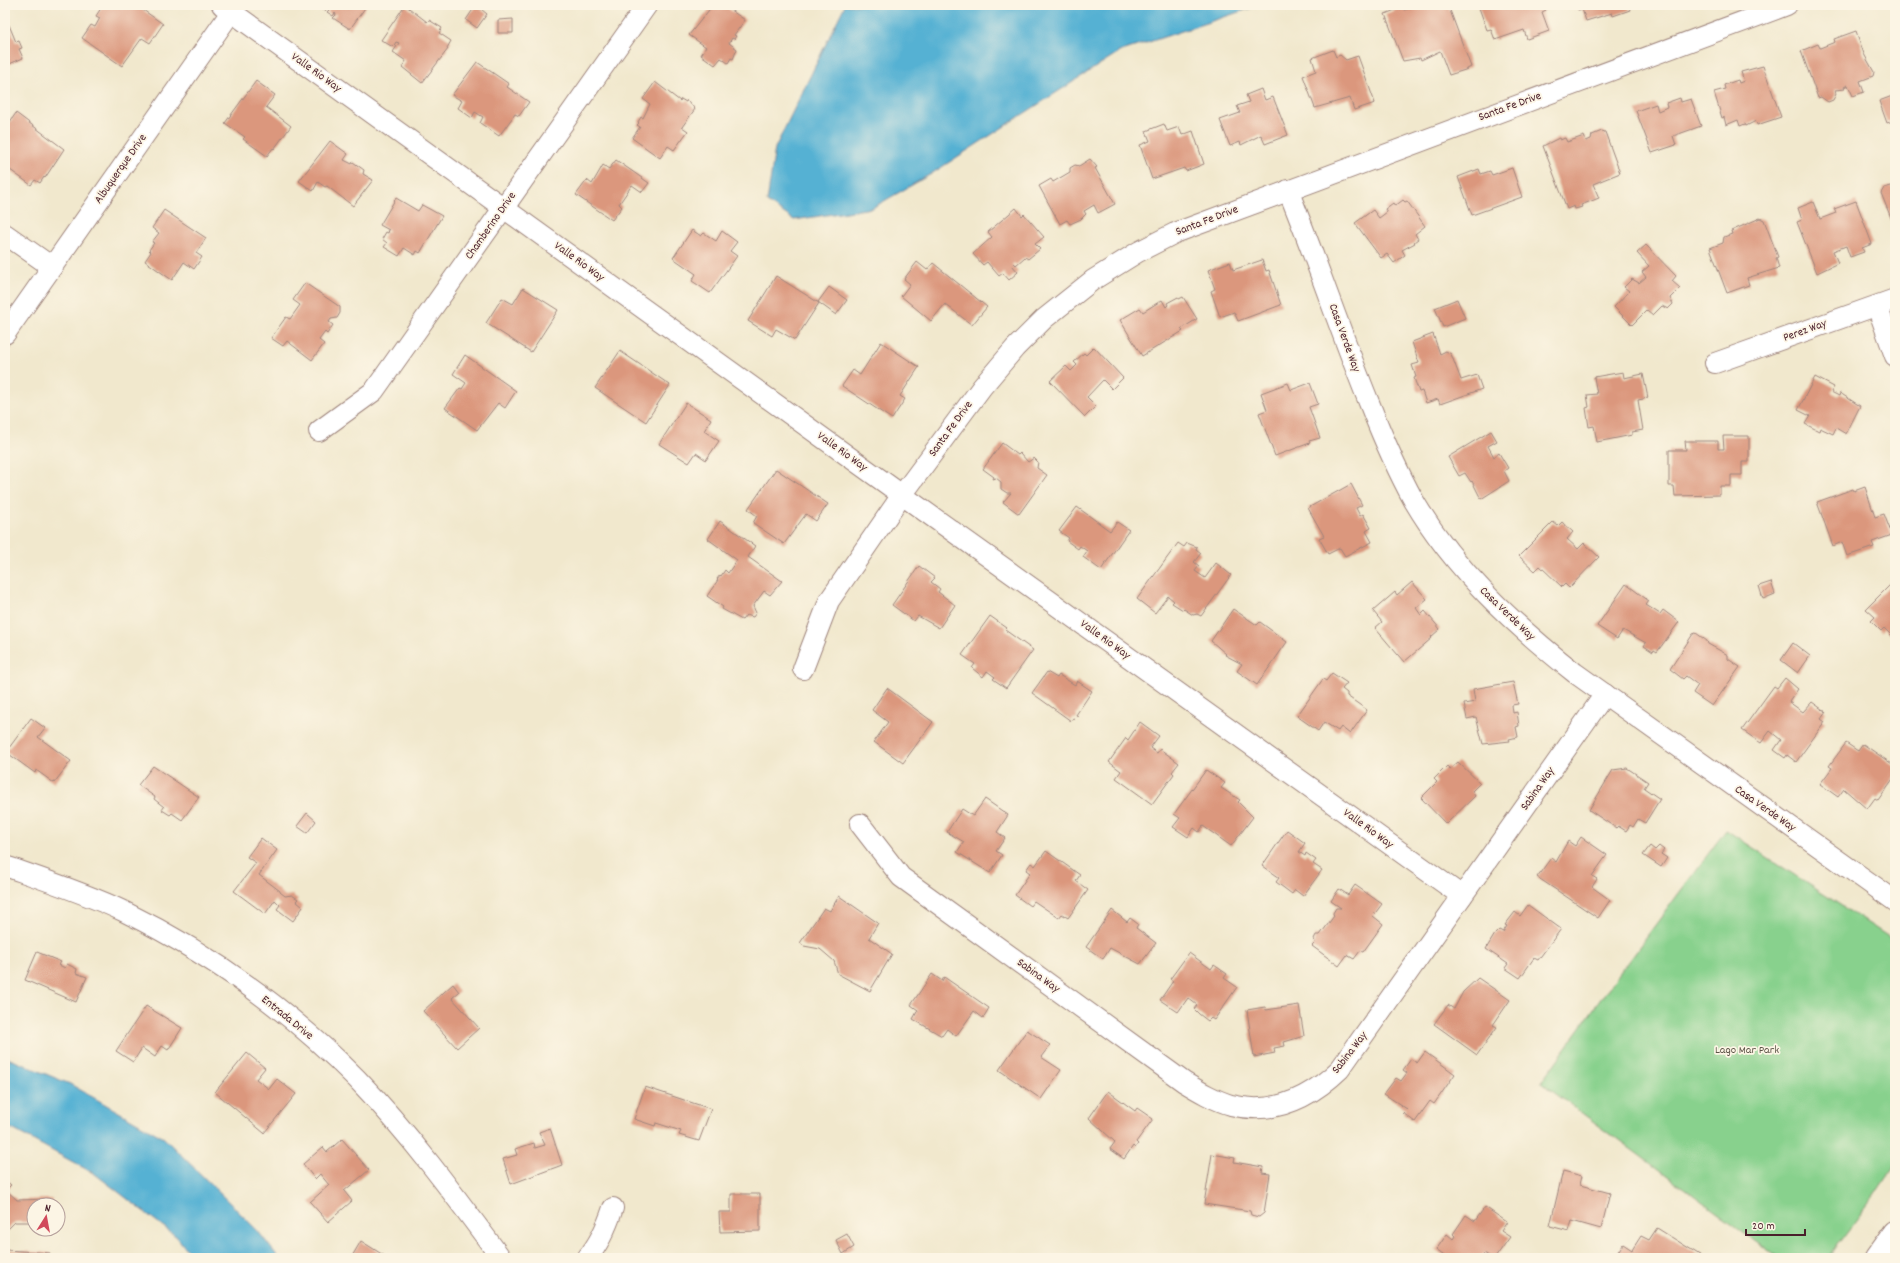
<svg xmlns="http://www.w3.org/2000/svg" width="1900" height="1263" viewBox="0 0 1900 1263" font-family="Dekko,sans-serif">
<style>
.green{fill:#88d18d;stroke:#69785c}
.water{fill:#55b1d3;stroke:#50687f}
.building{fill:#db977d}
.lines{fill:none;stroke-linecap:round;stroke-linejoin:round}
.minor-casing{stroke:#9e847c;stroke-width:22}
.minor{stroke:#fff;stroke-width:20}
.labels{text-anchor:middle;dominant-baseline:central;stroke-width:3.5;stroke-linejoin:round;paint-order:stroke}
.street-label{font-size:12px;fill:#4a1f2b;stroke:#fcf5e5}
.park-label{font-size:12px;fill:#5d5448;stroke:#fcf5e5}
</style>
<rect width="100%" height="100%" fill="#fcf5e5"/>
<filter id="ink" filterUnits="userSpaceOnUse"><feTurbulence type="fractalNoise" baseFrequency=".025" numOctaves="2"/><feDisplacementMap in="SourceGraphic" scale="8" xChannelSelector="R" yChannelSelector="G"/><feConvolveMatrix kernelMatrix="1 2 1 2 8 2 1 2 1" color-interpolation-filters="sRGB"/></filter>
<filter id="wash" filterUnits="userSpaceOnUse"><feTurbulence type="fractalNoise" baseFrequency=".012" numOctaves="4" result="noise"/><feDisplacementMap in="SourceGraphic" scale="16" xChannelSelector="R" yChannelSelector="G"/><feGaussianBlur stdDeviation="0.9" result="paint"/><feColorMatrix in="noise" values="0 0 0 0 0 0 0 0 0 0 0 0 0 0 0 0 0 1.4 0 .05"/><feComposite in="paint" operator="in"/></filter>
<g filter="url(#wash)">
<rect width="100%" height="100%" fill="#f1e8cd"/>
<path class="green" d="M1726 830 1895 941V1164L1872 1199 1827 1258H1779L1541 1083 1612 983Z"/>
<g class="water">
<path d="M845 5H1260L1119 52 931 174 872 208 794 220 767 202 775 148Z"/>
<path d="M5 1057 70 1084 164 1138 257 1230 279 1258H193L177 1237 95 1174 5 1125Z"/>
</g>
<g id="blocks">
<g class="building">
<path d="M103 5H136L163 24 150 43 142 38 122 66 82 38 91 25 95 27 100 18 96 16Z"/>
<path d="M317 5H367L350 29 333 18 336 15 335 13 333 16 327 12 329 10 327 8 325 11Z"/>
<path d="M405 5 427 22 429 20 442 28 439 33 451 41 447 48 448 49 422 83 402 67 406 61 393 52 399 43 396 42 393 47 381 40Z"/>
<path d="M476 5 487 14 477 28 466 20Z"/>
<path d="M713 5H723L745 20 734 35 736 36 734 39 732 38 729 43 737 49 733 59 731 58 728 63 721 58 715 65 701 55 706 47 689 35Z"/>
<path d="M1419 5H1448L1471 67 1465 70 1449 75 1440 51 1421 60 1420 58 1403 61 1385 14 1403 7 1404 10Z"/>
<path d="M1478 5H1544L1546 10 1542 12 1549 31 1527 39 1524 30 1495 40 1491 29 1487 30Z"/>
<path d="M1576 5H1633L1629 7 1630 10 1613 16 1612 13 1586 21 1582 9 1578 10Z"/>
<path d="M513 19V33H498V20Z"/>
<path d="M9 25 16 42 19 41 22 48 19 49 23 58 5 66V26Z"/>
<path d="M1856 31 1864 54 1874 72 1873 76 1860 81 1864 92 1853 96 1848 85 1844 87 1845 89 1835 90 1836 94 1833 100 1828 102 1821 97 1818 98 1801 51 1818 44 1820 48 1835 42 1834 39Z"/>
<path d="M1333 50 1336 57 1340 55 1346 60 1358 56 1375 103 1354 110 1350 98 1315 108 1303 76 1316 71 1312 58Z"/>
<path d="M477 62 509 84 507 87 529 102 519 116 515 114 499 136 480 123 483 117 475 112 472 118 458 108 462 101 452 95Z"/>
<path d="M1763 66 1781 117 1757 125 1756 121 1746 126 1745 124 1740 126 1738 120 1726 125 1724 117 1722 118 1714 92 1725 89 1724 85 1738 80 1739 83 1744 81 1741 72Z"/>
<path d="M256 81 275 95 266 107 291 126 274 149 273 148 267 156 243 139 245 137 225 123Z"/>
<path d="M655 82 680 101 681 99 686 102 687 100 695 109 682 127 688 131 674 150 668 146 660 158 632 138 640 127 637 125 639 123 638 122 641 117 643 118 650 104 643 99Z"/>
<path d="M1261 89 1265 100 1273 97 1288 135 1265 144 1261 135 1241 145 1240 142 1230 146 1220 120 1240 113 1237 106 1249 102 1246 95Z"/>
<path d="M1895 95V120L1887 123 1879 101Z"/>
<path d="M1680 98 1681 102 1691 99 1701 126 1673 136 1676 145 1652 153 1636 111 1656 104 1658 111 1667 107 1666 103Z"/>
<path d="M16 113 64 149 45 178 44 177 40 183 35 180 31 185 6 167 5 168V129Z"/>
<path d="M1164 124 1167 131 1179 127 1182 135 1193 131 1204 164 1186 171 1184 168 1152 179 1140 145 1150 141 1146 131Z"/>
<path d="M1602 131 1605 132 1620 173 1593 184 1599 198 1581 205 1582 207 1575 209 1574 206 1567 209 1543 146 1559 138 1560 140 1565 138 1567 142 1584 136 1586 141 1591 139 1592 135Z"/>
<path d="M330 141 348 154 344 160 352 164 353 162 364 170 363 174 373 180 353 206 327 186 325 187 318 182 313 191 299 181Z"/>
<path d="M1090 159 1097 167 1095 168 1115 204 1098 213 1094 205 1084 211 1086 214 1081 219 1070 224 1067 220 1060 224 1039 186 1051 179 1053 182 1070 172V168L1075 165 1079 166Z"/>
<path d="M616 160 649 183 642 192 632 185 619 204 622 207 612 220 576 195 587 180 592 184 603 165 609 169Z"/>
<path d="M1512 168 1522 197 1472 215 1458 177 1479 169 1481 174 1490 171 1492 175Z"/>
<path d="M1891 186 1895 189V228L1881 193 1884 188Z"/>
<path d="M396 198 418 211 422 205 442 216 420 253 417 251 415 255 404 248 399 256 384 247 387 243 382 239 386 232 388 233 389 230 380 225Z"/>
<path d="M1403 200 1405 202 1407 201 1425 226 1415 234 1418 239 1414 242 1415 243 1402 250 1405 255 1394 263 1387 254 1381 258 1355 223 1373 210 1379 218 1387 212 1385 209 1393 203 1395 206Z"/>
<path d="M1856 201 1872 244 1862 248 1864 252 1850 257 1846 246 1833 251 1838 263 1817 273 1797 222 1802 220 1798 208 1813 202 1820 219 1836 213 1834 209Z"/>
<path d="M1016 208 1022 216 1024 214 1044 237 1035 244 1040 249 1028 259 1025 257 1016 265 1014 263 1012 265 1018 272 1009 280 1003 273 999 276 987 262 983 265 973 254 992 237 988 232Z"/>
<path d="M164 210 206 238 196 253 202 257 194 269 184 262 172 280 145 261 151 252 149 250 154 243 152 242 159 233 152 228Z"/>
<path d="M1760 218 1764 220 1778 257 1776 258 1779 268 1747 278 1749 285 1727 293 1710 248 1723 243 1724 237 1732 234 1731 231Z"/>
<path d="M692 230 701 236 704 233 716 241 722 231 737 242 730 251 737 256 710 293 692 281 696 274 673 258Z"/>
<path d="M1646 245 1676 276 1672 281 1680 288 1670 298 1673 304 1668 309 1662 306 1653 315 1647 310 1632 325 1614 307 1629 291 1624 287 1632 279 1639 283 1646 277 1642 272 1649 266 1637 253Z"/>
<path d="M1262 260 1266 271 1269 270 1281 305 1238 321 1234 312 1220 317 1211 291 1215 289 1208 270 1230 262 1233 270Z"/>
<path d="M917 262 927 270 933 263 987 307 972 325 945 304 931 321 901 296 910 284 904 279Z"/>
<path d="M776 276 819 303 795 340 776 329 772 336 748 321Z"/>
<path d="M305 283 340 307V313L337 318 331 319 329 322 333 325 327 334 325 332 319 340 324 344 312 360 287 341 283 346 271 338 286 317 290 319 300 305 293 300Z"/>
<path d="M829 287 847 300 836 315 818 302Z"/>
<path d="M523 288 558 310 531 352 486 323 502 298 513 304Z"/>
<path d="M1178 297 1179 299 1183 297 1197 319 1181 329 1183 331 1142 356 1120 320 1140 308 1143 312 1162 300 1166 307 1168 305 1167 303Z"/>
<path d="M1457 299 1465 318 1443 327 1435 308Z"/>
<path d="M1433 334 1440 354 1446 351 1451 354 1461 380 1477 375 1482 389 1440 404 1438 399 1426 403 1422 391 1419 392 1414 378 1416 377 1412 365 1419 363 1412 342Z"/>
<path d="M881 342 919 367 900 396 905 399 892 419 842 386 853 370 860 375Z"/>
<path d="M1094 347 1123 378 1112 389 1103 380 1087 397 1096 406 1085 417 1050 381 1066 366 1071 371 1077 365 1074 362 1084 353 1086 355Z"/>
<path d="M620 351 670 385 646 422 595 388Z"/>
<path d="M465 355 516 391 505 408 498 403 477 430 445 408 460 388 462 389 466 383 453 374Z"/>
<path d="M1623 372 1624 378 1643 374 1648 398 1638 400 1643 430 1632 432V435L1597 442 1594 426 1589 427 1586 408 1589 407 1587 395 1597 394 1594 377Z"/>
<path d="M1815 377 1834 387 1831 392 1839 396 1840 393 1860 406 1846 434 1836 428 1833 434 1820 428 1819 431 1805 424 1810 416 1798 410Z"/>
<path d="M1288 383 1291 390 1310 383 1318 404 1309 407 1320 438 1309 441 1310 443 1275 456 1259 413 1267 410 1261 393Z"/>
<path d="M686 403 711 419 704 431 719 441 706 460 696 453 689 463 659 444Z"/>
<path d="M1491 431 1497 441 1488 446 1494 457 1499 453 1508 468 1504 471 1509 481 1481 499 1472 481 1471 482 1465 473 1459 476 1448 457Z"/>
<path d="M1723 436H1749V462H1742V475H1731V486H1720V495L1675 496 1674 486H1669V450H1686L1685 441H1718V449H1724Z"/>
<path d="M1002 443 1018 455 1020 453 1028 462 1034 458 1038 462 1037 468 1047 475 1019 514 1003 502 1011 493H1007L1001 489V482L996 478 993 479 994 477 983 469Z"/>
<path d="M776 469 828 504 816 521 806 514 784 544 753 523 757 516 748 509Z"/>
<path d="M1351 484 1362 505 1356 508 1360 516 1363 514 1371 528 1366 531 1372 542 1345 556 1340 548 1328 554 1319 538 1324 536 1308 508Z"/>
<path d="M1865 487 1875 517 1884 514 1892 535 1872 542 1874 547 1847 556 1842 542 1833 546 1817 502 1853 489 1854 491Z"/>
<path d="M1077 507 1110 531 1117 522 1129 530 1101 570 1083 557 1087 551 1080 546 1078 549 1067 541 1069 538 1059 531Z"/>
<path d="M720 521 755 546 748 557 782 581 770 595 764 591 753 606 756 613 753 617 746 615 742 620 722 609 723 607 707 596 718 580 717 579 720 575 721 576 725 570 728 573 737 560 708 539Z"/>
<path d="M1553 522 1558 526 1562 522 1573 532 1567 539 1578 549 1584 543 1599 557 1569 588 1565 584 1562 587 1540 566 1535 571 1519 556Z"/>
<path d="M1178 543 1184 547 1187 543 1197 547 1196 549 1201 553 1194 562 1199 566 1195 571 1205 578 1216 563 1231 575 1201 616 1197 614 1193 615 1184 609 1183 610 1172 603 1174 601 1168 596 1155 613 1137 599Z"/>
<path d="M919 566 935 578 931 582 940 589 938 592 955 605 939 628 918 616 914 621 892 605Z"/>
<path d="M1895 580V639L1884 628 1881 631 1871 621 1875 617 1866 609Z"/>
<path d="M1412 582 1427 599 1416 608 1421 615 1425 611 1440 629 1431 637 1432 638 1404 662 1375 628 1382 622 1373 611 1395 592 1397 595Z"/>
<path d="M1771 582 1775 594 1763 599 1759 586Z"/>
<path d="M1626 584 1649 601 1646 605 1660 614 1663 610 1679 622 1657 652 1654 650 1653 652 1644 646 1646 643 1623 630 1617 639 1597 626Z"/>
<path d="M1233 609 1257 625 1260 622 1287 642 1257 685 1237 671 1242 664 1225 655 1226 654 1211 641Z"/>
<path d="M990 616 1007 628 1005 630 1033 650 1006 688 993 679 995 677 987 671 983 677 972 668 975 664 962 655Z"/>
<path d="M1696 633 1707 641 1708 644 1728 655V659L1740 667 1712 706 1693 693 1698 685 1686 676 1683 679 1670 669 1693 634Z"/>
<path d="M1793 643 1810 656 1798 673 1781 660Z"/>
<path d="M1047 672 1057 678 1059 675 1075 685 1077 681 1092 691 1076 715 1078 716 1075 719 1073 718 1071 721 1032 693Z"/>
<path d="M1332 673 1347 683 1342 689 1347 693V696L1367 710 1350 734 1341 727 1338 731 1324 722 1318 731 1297 716 1323 679 1326 681Z"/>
<path d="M1785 678 1798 689 1789 702 1803 712 1812 702 1826 712 1821 719 1825 722 1796 762 1787 755 1785 758 1774 750 1781 740 1770 731 1761 743 1742 730 1774 686 1777 688Z"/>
<path d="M1513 682 1518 704 1512 705 1513 713 1517 712 1519 726 1516 727 1518 737 1509 739 1510 741 1483 744 1476 717 1467 719 1464 704 1475 702 1473 689Z"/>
<path d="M887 688 933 722 903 763 874 742 888 722 872 710Z"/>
<path d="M31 718 45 728 38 737 71 761 54 783 36 770 35 773 6 752Z"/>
<path d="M1140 722 1159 736 1150 748 1157 753 1160 749 1179 763 1172 772 1174 774 1152 804 1116 778 1121 771 1109 762 1126 738 1128 740Z"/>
<path d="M1846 743 1858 751 1863 744 1895 766V776L1878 800 1875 798 1867 809 1844 789 1838 797 1820 784 1832 768 1829 766Z"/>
<path d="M1458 762 1480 783 1472 791 1475 796 1446 824 1421 798 1437 782 1434 779 1447 766 1450 769Z"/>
<path d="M153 766 199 797 182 820 172 813 170 815 162 810 164 807 154 799 155 797 138 785Z"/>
<path d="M1627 768 1648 782 1644 788 1660 799 1645 823 1638 819 1633 827 1630 825 1626 831 1618 826 1616 828 1589 810 1613 770Z"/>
<path d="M1206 770 1225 783 1221 788 1240 800 1238 802 1253 817 1231 846 1203 826 1199 832 1194 828 1188 837 1173 827 1180 818 1174 814Z"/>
<path d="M985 799 1008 815 997 832 1005 838 996 851 1002 855 990 873 957 852 964 842 947 832 962 809 973 816Z"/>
<path d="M307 813 316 821 307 833 297 826Z"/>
<path d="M1287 830 1305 843 1299 852 1305 856 1306 853 1316 860 1313 864 1322 870 1303 896 1295 890 1292 894 1276 882 1279 878 1262 866Z"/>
<path d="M1581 837 1607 855 1592 876 1597 879 1592 887 1610 900 1598 918 1537 877 1551 858 1556 862 1568 841 1575 846Z"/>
<path d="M261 838 277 850 259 875 280 891V892L285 896 292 895 298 899 296 901 303 907 293 921 277 909 280 905 275 900 265 914 234 891 256 863 247 857Z"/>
<path d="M1650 846 1655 850 1659 846 1664 850 1661 854 1667 858 1661 867 1643 855Z"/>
<path d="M1046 851 1080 875 1076 881 1088 890 1068 918 1062 914 1059 918 1034 901 1030 906 1015 895 1030 873 1026 870 1031 863 1035 866Z"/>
<path d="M1355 885 1382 904 1373 916 1383 924 1363 952 1360 951 1354 959 1347 955 1339 966 1312 946 1315 943 1314 939 1316 935H1320L1334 916 1333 913 1336 908H1341L1331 901 1339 889 1348 895Z"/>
<path d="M839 896 878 923 869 938 892 954 870 991 838 974 834 961 820 949 804 946 800 943 824 908 830 911Z"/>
<path d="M1528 905 1561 929 1538 960 1534 958 1520 978 1505 968 1508 964 1486 949 1495 934 1499 930 1503 932 1507 926 1505 925 1515 912 1520 916Z"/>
<path d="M1112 910 1127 922 1130 918 1138 924 1136 928 1156 943 1140 964 1110 948 1103 959 1086 947Z"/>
<path d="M37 952 61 962 59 965 65 968 67 964 77 969 76 973 87 977 76 1002 25 980Z"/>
<path d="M1189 953 1211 969 1214 965 1227 974 1224 978 1237 987 1214 1020 1211 1018 1208 1021 1199 1014 1194 1009 1197 1005 1188 998 1178 1012 1160 1000 1173 981 1170 979Z"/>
<path d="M932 974 942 981 944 977 989 1008 983 1018 974 1011 956 1036 947 1029 942 1036 913 1019 918 1010 911 1005Z"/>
<path d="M1478 978 1510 1000 1493 1025 1497 1027 1477 1055 1434 1024 1448 1005 1454 1009 1463 992Z"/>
<path d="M453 984 459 992 452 998 479 1028 457 1048 423 1011Z"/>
<path d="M1299 1005 1304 1036 1284 1042 1285 1046 1274 1048 1275 1053 1254 1057 1247 1010 1265 1007 1266 1010Z"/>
<path d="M146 1006 182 1028 168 1050 162 1046 155 1057 142 1048 133 1062 116 1051Z"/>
<path d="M1027 1030 1050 1045 1041 1057 1061 1070 1041 1099 999 1070Z"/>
<path d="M1425 1052 1455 1074 1434 1104 1430 1101 1415 1122 1403 1113 1407 1109 1384 1094 1396 1078 1401 1081 1407 1073 1403 1070 1411 1059 1417 1063Z"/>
<path d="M247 1053 265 1068 256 1079 269 1089 277 1079 296 1094 264 1133 215 1092Z"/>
<path d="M645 1087 711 1109 699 1141 679 1135 681 1131 656 1123 655 1126 634 1119Z"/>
<path d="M1108 1091 1135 1111 1137 1108 1153 1119 1136 1142 1138 1144 1135 1148 1133 1146 1124 1159 1110 1149 1115 1142 1089 1118Z"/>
<path d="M550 1128 562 1165 511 1184 503 1159 517 1155 515 1149 534 1143 535 1148 545 1145 539 1132Z"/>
<path d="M342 1139 369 1170 344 1191 352 1201 328 1222 310 1202 329 1185 320 1174 315 1179 303 1164 323 1147 327 1152Z"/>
<path d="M1212 1154 1235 1158 1234 1162 1263 1167 1262 1173 1270 1174 1264 1213 1259 1217 1251 1215 1250 1211 1204 1204Z"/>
<path d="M1563 1171 1582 1176 1580 1185 1610 1193 1601 1229 1572 1221 1569 1231 1550 1226Z"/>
<path d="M5 1180 11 1185 6 1190 17 1200 51 1199 54 1205H34V1222H15L5 1232Z"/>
<path d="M731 1194H760V1231L720 1232 719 1212H731Z"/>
<path d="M1485 1207 1507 1222 1501 1231 1510 1237 1495 1258H1492L1484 1253 1482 1258H1447L1436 1250 1447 1234 1453 1239 1455 1236 1453 1234 1466 1215 1475 1221Z"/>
<path d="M1657 1228 1703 1257 1702 1258H1614L1623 1244 1632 1250 1641 1236 1649 1240Z"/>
<path d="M847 1234 854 1247 843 1254 836 1240Z"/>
<path d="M361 1241 388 1258H351Z"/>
<path d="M6 1250 50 1253V1258H5Z"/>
</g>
</g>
</g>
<g filter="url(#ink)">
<use href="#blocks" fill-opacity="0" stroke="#9e847c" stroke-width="1"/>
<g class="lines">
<defs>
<g id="minor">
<path d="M222 5 902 495 1462 896"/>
<path d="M1288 190C1317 261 1341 334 1370 405 1383 438 1397 470 1414 501 1454 569 1513 624 1575 673L1895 901"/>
<path d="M5 234 52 267"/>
<path d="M1877 306 1895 356"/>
<path d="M5 334 236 5"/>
<path d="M1715 363 1895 299"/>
<path d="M319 431 374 391 647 5"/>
<path d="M803 669 829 601 902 495 982 387 1015 348 1044 319 1093 280 1138 252 1175 233 1787 5"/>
<path d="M860 824 901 877 1184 1082C1199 1091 1214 1100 1231 1105 1274 1116 1310 1098 1340 1069L1605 694"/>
<path d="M5 866C45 880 85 893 123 911 209 953 290 1011 357 1079 410 1134 456 1197 501 1258"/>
<path d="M587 1258C600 1243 607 1226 613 1208"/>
<path d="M1875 1258 1895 1230"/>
</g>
</defs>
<use href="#minor" class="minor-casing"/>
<use href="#minor" class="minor"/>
</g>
</g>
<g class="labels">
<g class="street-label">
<text transform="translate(316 73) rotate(36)">Valle Rio Way</text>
<text transform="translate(1510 107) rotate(-20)">Santa Fe Drive</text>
<text transform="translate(121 169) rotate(-55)">Albuquerque Drive</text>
<text transform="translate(1207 221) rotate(-21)">Santa Fe Drive</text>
<text transform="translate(491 226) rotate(-55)">Chamberino Drive</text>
<text transform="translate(579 262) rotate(36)">Valle Rio Way</text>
<text transform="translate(1805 331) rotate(-20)">Perez Way</text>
<text transform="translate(1344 338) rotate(70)">Casa Verde Way</text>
<text transform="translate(951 429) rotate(-54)">Santa Fe Drive</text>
<text transform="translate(842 452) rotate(36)">Valle Rio Way</text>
<text transform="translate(1507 614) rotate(44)">Casa Verde Way</text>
<text transform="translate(1105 640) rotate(36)">Valle Rio Way</text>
<text transform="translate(1538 789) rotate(-55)">Sabina Way</text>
<text transform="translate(1765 809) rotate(35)">Casa Verde Way</text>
<text transform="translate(1368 829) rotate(36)">Valle Rio Way</text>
<text transform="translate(1038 976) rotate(36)">Sabina Way</text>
<text transform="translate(287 1018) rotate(39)">Entrada Drive</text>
<text transform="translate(1350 1053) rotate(-52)">Sabina Way</text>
</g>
<g class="park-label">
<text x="1747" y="1050">Lago Mar Park</text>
</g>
</g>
<rect width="1900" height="1263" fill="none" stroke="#fcf5e5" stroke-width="20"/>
<g transform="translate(46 1217) rotate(11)"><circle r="19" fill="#fcf5e5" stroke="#b59f9b"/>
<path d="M0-3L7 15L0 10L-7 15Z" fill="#d1495b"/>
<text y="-6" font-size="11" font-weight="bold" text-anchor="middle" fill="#4a1f2b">N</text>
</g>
<path d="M1746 1229v6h59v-6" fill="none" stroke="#4a1f2b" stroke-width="2"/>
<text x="1752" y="1229" font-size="12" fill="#4a1f2b" stroke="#fcf5e5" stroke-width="3" paint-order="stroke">20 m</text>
</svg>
